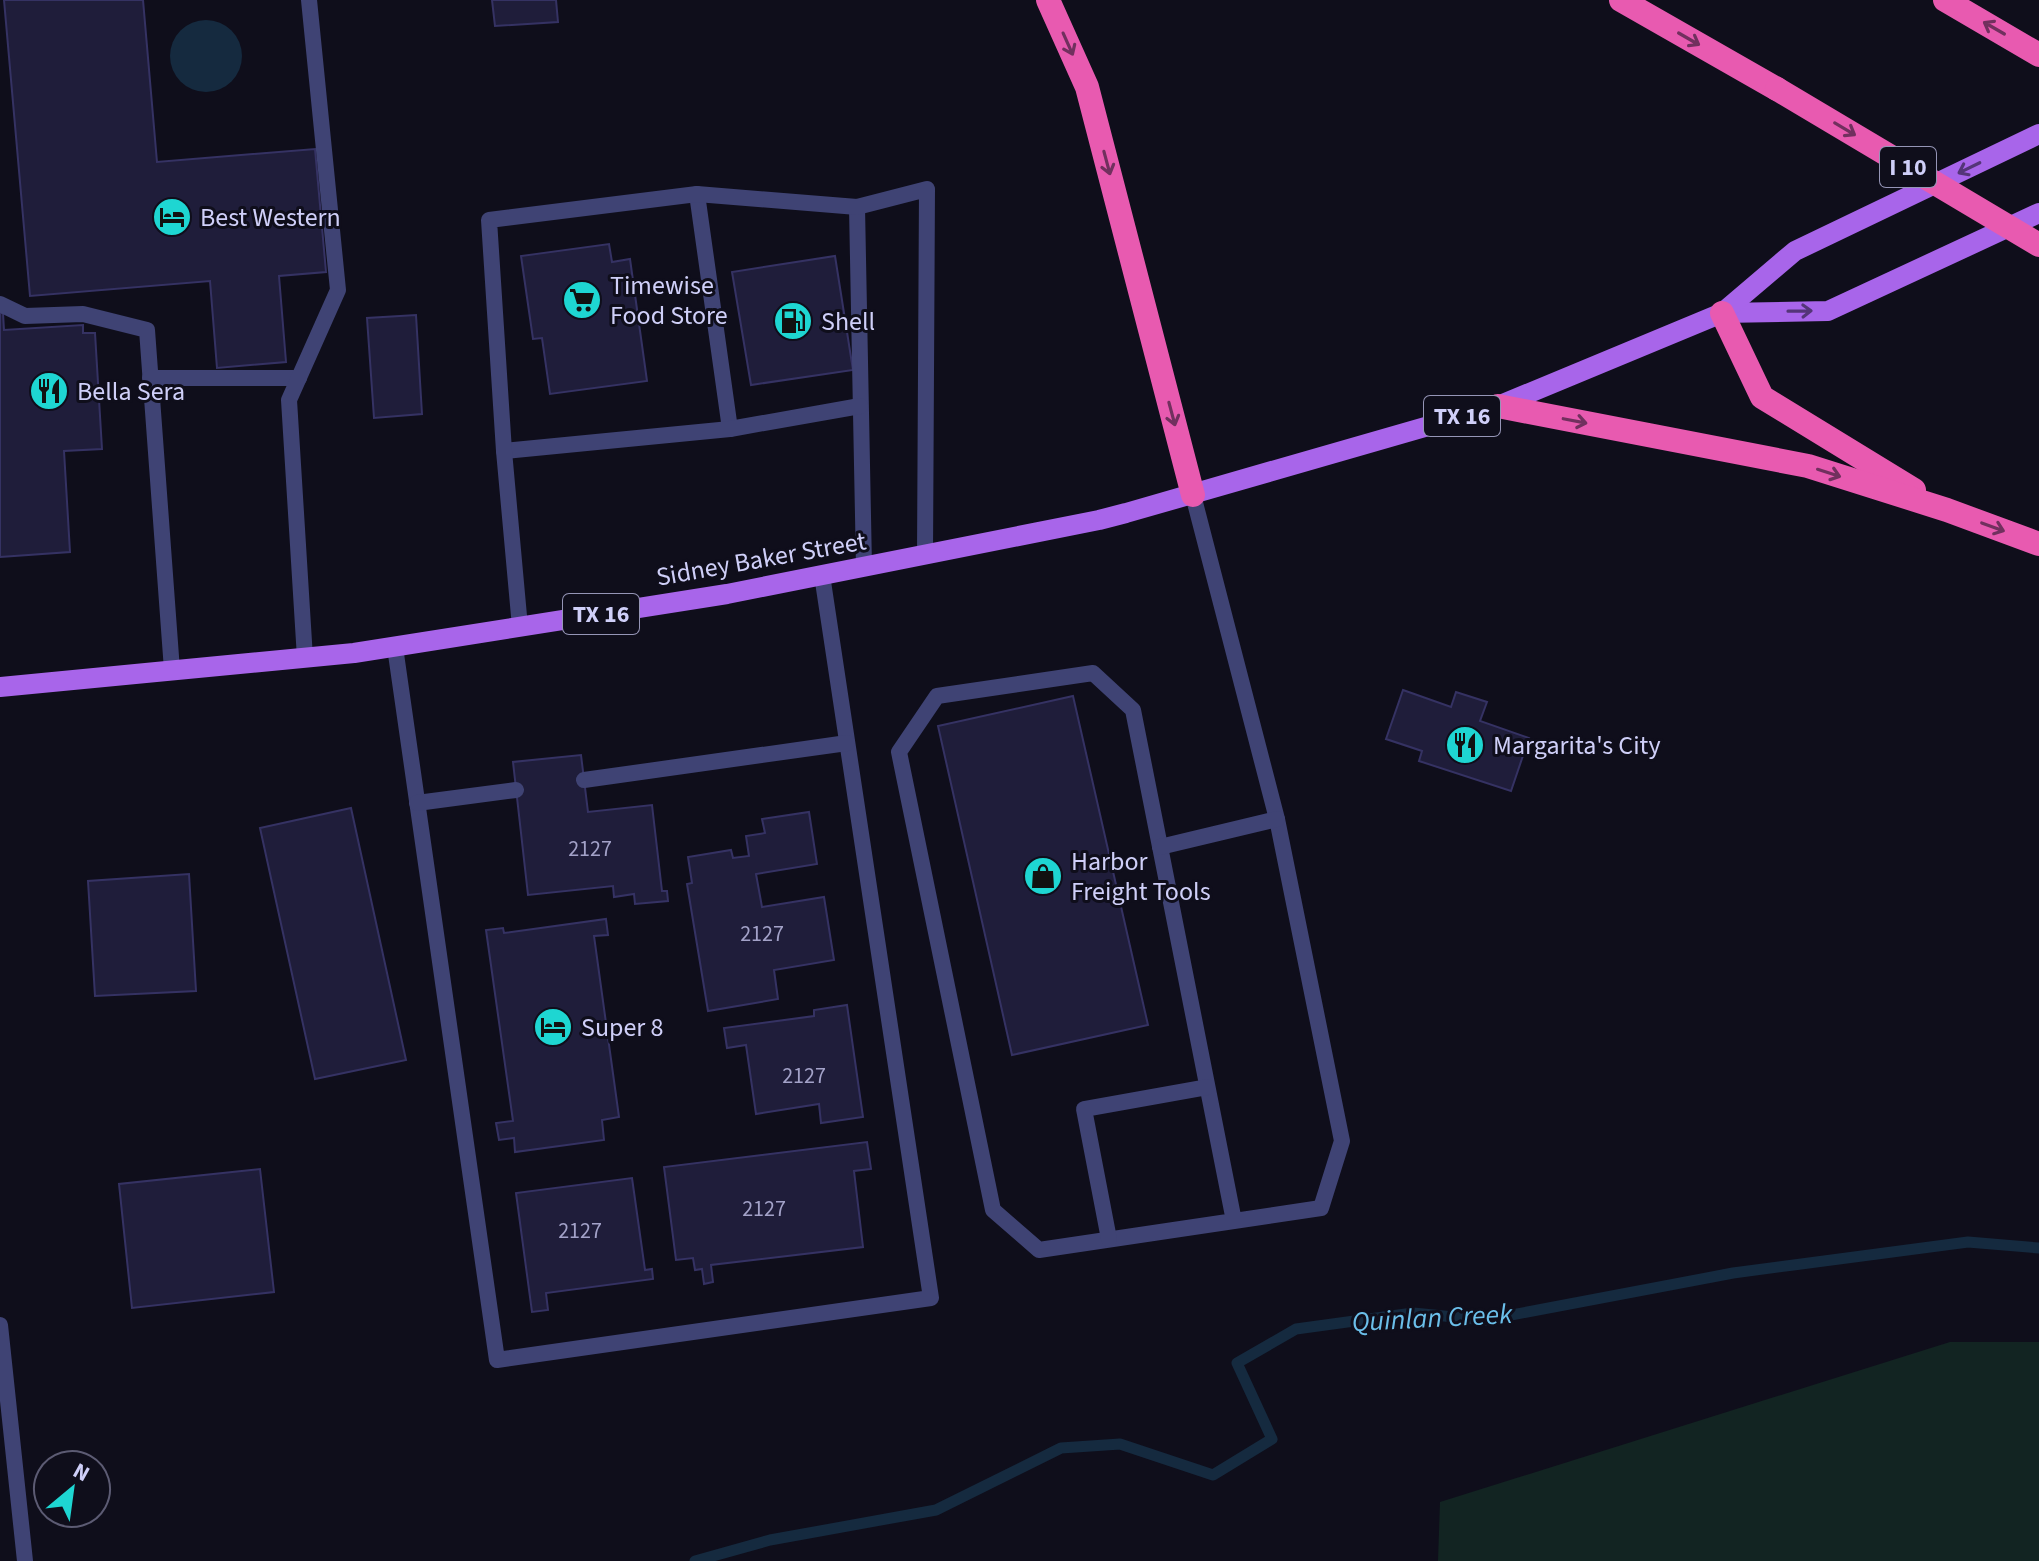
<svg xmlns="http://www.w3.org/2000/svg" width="2039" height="1561" viewBox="0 0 2039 1561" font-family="'Source Sans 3',sans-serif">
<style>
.green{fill:#122422}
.water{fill:#152a3f}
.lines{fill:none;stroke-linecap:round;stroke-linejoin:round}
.stream{stroke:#152a3f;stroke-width:11}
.building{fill:#1f1d3a;stroke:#353263;stroke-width:2}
.lane{stroke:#3f4374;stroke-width:16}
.street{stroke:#3f4374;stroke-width:16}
.primary{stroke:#a865ea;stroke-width:20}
.highway{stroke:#e85ab0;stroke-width:24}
.highway-bridge{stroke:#e85ab0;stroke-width:24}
.oneway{stroke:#71305e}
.oneway2{stroke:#543578}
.labels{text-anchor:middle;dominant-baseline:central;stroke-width:6;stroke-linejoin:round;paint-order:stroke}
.number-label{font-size:22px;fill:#a3a2c8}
.shield{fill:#0f0e1b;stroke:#9595b6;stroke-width:2}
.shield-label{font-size:24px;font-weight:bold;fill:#cfcff8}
.poi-label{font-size:26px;fill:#cfcff8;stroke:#0f0e1b;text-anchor:start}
.street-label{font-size:26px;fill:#cfcff8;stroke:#0f0e1b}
.water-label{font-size:28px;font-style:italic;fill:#6bbfea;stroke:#0f0e1b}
</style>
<rect width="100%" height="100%" fill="#0f0e1b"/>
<path class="green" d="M1950 1342H2039V1561H1438L1440 1502Z"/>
<circle class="water" cx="206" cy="56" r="36"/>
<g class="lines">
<path class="stream" d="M695 1561 770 1540 936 1510 1061 1448 1120 1444 1213 1475 1272 1439 1237 1363 1296 1329 1413 1313 1485 1320 1733 1273 1968 1242 2039 1248"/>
</g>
<g class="building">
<path d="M4 0H143L157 162 315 149 326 272 279 276 286 362 217 368 210 281 30 296Z"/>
<path d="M492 0H556L558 22 495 26Z"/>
<path d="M609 244 612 262 630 259 647 381 550 394 542 338 533 339 521 256Z"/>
<path d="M835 256 853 370 751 385 732 272Z"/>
<path d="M0 313H3L4 330 83 325V333H95L102 449 64 451 70 552 0 557Z"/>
<path d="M416 315 422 414 374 418 367 318Z"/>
<path d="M1403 690 1451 707 1456 692 1487 702 1480 721 1529 738 1511 791 1419 761 1422 751 1386 739Z"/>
<path d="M1073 696 1148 1025 1012 1055 938 726Z"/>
<path d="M581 755 588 812 652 805 662 891H667L668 901 635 904 634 894 614 897 613 886 528 895 513 762Z"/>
<path d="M351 808 406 1060 315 1079 260 828Z"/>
<path d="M809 812 817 864 756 874 762 907 824 897 834 960 774 970 778 999 708 1011 687 884 692 883 688 857 731 850 733 858 749 856 746 836 765 833 762 819Z"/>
<path d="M189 874 196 991 95 996 88 881Z"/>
<path d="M606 919 608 935 594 936 619 1117 602 1120 604 1140 515 1152 514 1138 499 1140 496 1123 513 1121 486 930 503 928 504 933Z"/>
<path d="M847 1005 863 1117 821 1123 819 1104 756 1114 746 1045 727 1048 724 1028 814 1016V1010Z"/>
<path d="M867 1142 871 1169 854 1171 863 1247 711 1265 713 1282 704 1284 702 1269 695 1270 693 1258 676 1260 664 1167Z"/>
<path d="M260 1169 274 1292 132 1308 119 1184Z"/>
<path d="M632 1178 645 1270 652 1269 653 1279 546 1293 548 1310 532 1312 516 1193Z"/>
</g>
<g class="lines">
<g class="lane">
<path d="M697 194 730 429"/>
<path d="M857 207 864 567"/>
<path d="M0 304 25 316 83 314 147 330 172 670"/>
<path d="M150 378H299"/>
<path d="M504 451 730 429 860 406"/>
<path d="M1193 495 1277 819 1342 1141 1321 1208 1039 1250 993 1210 899 752 937 696 1093 673 1133 710 1234 1221"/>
<path d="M520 627 504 451 489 220 697 194 857 207 927 189 925 555"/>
<path d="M395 647 497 1360 931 1298 822 575"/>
<path d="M305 658 289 400 338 290 309 0"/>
<path d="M584 780 847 743"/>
<path d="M417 803 516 790"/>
<path d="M1160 847 1277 819"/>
<path d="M1109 1239 1084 1109 1207 1087"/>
</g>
<path class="street" d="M0 1325 25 1561"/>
<g class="primary">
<path d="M1722 313 1828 311 2039 213"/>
<path d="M0 687 354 653 727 594 1099 520 1126 513 1498 406 1722 313 1795 251 2039 134"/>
</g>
<g class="highway">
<path d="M1048 0 1087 87 1193 495"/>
<path d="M1621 0 1777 89"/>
<path d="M1945 0 2039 55"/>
<path d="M1722 313 1762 397 1914 490"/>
<path d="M1498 406 1808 466 1947 510 2039 544"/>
</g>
<path class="highway-bridge" d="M1777 89 2039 245"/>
</g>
<defs><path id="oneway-shaft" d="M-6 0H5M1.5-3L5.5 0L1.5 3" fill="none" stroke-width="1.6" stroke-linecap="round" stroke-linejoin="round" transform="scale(2)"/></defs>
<g class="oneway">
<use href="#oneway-shaft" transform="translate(1994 28) rotate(-150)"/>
<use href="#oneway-shaft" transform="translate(1689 39) rotate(30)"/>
<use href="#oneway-shaft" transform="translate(1068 44) rotate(66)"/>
<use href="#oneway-shaft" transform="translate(1845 129) rotate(31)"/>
<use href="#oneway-shaft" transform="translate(1107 163) rotate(75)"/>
<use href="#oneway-shaft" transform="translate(1172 414) rotate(75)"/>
<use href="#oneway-shaft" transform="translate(1575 421) rotate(11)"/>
<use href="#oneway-shaft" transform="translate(1829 473) rotate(18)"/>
<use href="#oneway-shaft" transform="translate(1993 527) rotate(20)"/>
</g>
<g class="oneway2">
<use href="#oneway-shaft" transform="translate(1969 168) rotate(154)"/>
<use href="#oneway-shaft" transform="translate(1800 311) rotate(-1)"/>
</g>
<defs>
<symbol id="hotel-disc" viewBox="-11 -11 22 22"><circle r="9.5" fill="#1ed6d2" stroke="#0f0e1b"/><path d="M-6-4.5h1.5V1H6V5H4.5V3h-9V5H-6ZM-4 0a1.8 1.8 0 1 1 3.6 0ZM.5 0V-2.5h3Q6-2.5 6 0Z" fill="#111"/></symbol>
<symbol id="supermarket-disc" viewBox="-11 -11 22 22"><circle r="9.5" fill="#1ed6d2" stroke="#0f0e1b"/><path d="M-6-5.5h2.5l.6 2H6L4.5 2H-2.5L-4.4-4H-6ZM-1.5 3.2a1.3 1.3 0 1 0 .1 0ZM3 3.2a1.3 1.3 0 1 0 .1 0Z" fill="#111"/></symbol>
<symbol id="fuel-disc" viewBox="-11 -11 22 22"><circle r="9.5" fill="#1ed6d2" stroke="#0f0e1b"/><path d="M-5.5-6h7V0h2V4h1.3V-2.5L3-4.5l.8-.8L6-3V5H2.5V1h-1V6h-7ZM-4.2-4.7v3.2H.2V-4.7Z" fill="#111"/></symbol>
<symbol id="restaurant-disc" viewBox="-11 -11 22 22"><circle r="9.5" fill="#1ed6d2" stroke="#0f0e1b"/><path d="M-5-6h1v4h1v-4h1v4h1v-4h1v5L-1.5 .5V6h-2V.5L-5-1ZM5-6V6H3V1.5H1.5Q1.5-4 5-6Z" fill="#111"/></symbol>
<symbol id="shop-disc" viewBox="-11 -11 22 22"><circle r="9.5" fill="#1ed6d2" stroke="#0f0e1b"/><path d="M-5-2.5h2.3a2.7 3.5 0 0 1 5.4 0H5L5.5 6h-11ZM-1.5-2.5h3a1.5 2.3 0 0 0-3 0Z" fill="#111"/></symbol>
</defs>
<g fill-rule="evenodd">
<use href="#hotel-disc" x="150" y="195" width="44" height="44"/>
<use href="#supermarket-disc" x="560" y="278" width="44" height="44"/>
<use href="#fuel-disc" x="771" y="299" width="44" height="44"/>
<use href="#restaurant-disc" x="27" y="369" width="44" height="44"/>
<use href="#restaurant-disc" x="1443" y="723" width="44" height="44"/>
<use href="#shop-disc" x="1021" y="854" width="44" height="44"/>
<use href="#hotel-disc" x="531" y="1005" width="44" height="44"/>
</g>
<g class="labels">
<g class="number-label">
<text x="590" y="849">2127</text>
<text x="762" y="934">2127</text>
<text x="804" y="1076">2127</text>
<text x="764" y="1209">2127</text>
<text x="580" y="1231">2127</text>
</g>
<g class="shield">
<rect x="1880" y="147" width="56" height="40" rx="6"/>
<rect x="1424" y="396" width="76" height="40" rx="6"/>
<rect x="563" y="594" width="76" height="40" rx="6"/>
</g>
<g class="shield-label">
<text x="1908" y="167">I 10</text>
<text x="1462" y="416">TX 16</text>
<text x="601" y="614">TX 16</text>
</g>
<g class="poi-label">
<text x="200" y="217">Best Western</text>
<text x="610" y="285">Timewise<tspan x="610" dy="30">Food Store</tspan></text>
<text x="821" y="321">Shell</text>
<text x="77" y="391">Bella Sera</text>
<text x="1493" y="745">Margarita's City</text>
<text x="1071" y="861">Harbor<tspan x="1071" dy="30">Freight Tools</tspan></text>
<text x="581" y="1027">Super 8</text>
</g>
<g class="street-label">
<text transform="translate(761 559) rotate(-10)">Sidney Baker Street</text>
</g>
<g class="water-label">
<text transform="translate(1432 1318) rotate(-3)">Quinlan Creek</text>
</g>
</g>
<g transform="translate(72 1489) rotate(29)"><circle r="38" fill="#0f0e1b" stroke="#5c5b73" stroke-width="2"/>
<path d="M0-6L14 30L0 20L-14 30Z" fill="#1ed6d2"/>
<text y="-12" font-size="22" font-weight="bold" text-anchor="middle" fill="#cfcff8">N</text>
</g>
</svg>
